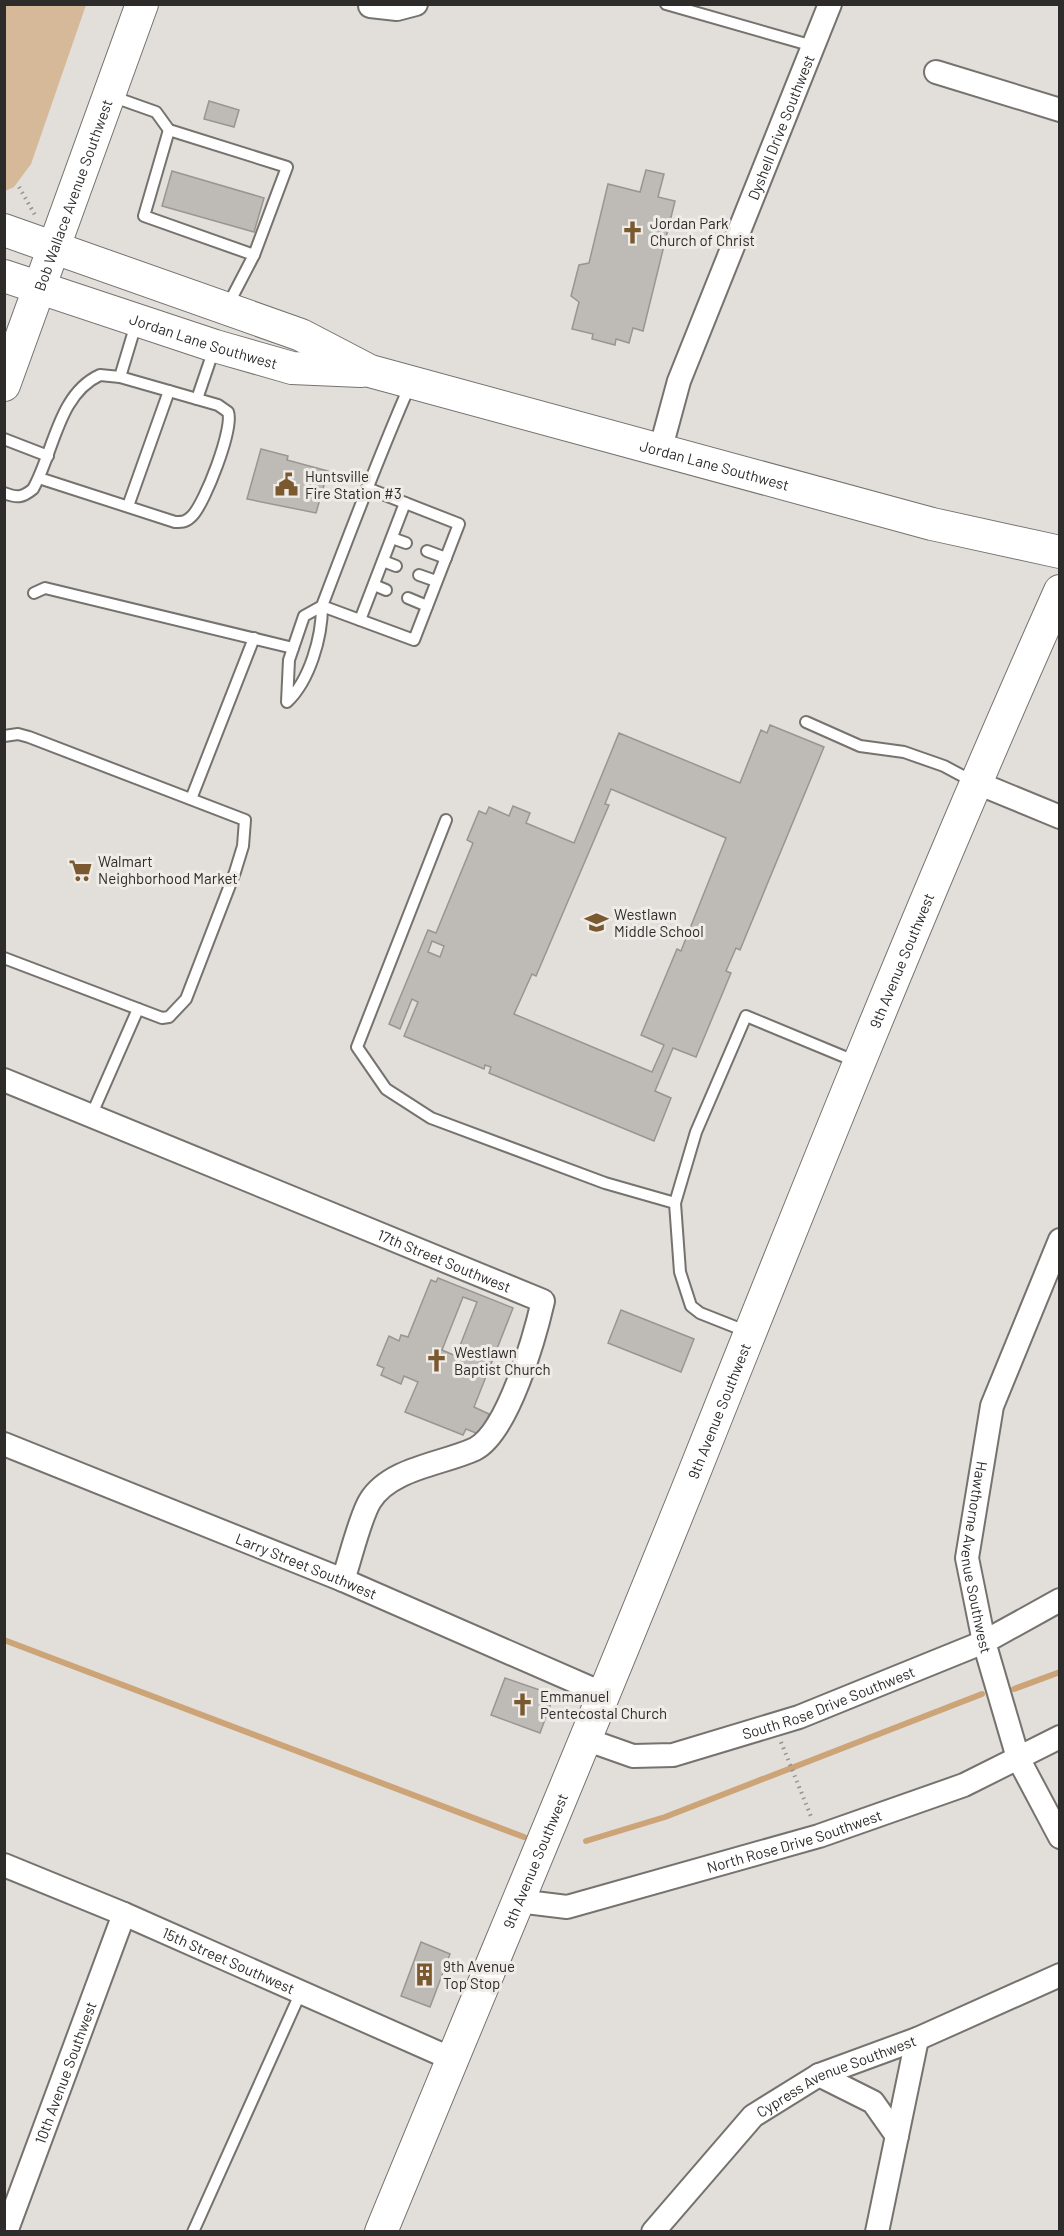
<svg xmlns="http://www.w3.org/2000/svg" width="1064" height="2236" viewBox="0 0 1064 2236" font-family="Barlow,sans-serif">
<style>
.green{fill:#d6b999}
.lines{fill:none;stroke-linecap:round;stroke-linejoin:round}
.stream{stroke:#cca477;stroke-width:6}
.building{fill:#bebab6;stroke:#999591;stroke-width:1.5;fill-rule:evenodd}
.lane-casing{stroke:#76736f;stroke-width:14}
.street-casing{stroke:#76736f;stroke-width:26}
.secondary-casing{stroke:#76736f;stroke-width:34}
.path{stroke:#96938f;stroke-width:4;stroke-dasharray:1.5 4.5;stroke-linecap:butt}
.lane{stroke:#fff;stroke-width:10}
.street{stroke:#fff;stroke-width:22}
.secondary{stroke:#fff;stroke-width:32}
.labels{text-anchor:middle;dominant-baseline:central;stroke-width:6;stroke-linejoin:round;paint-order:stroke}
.street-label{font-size:15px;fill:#2d2c2a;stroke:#efebe7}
.poi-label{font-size:15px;fill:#2d2c2a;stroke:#efebe7;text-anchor:start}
</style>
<rect width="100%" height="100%" fill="#e2ded9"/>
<path class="green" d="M5 4 86 5 31 164 14 187 5 191Z"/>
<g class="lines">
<g class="stream">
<path d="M4 1640 524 1837"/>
<path d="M1014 1689 1060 1672"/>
<path d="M586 1841 665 1817 982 1694"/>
</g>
</g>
<g class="building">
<path d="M209 101 239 110 234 127 204 119Z"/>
<path d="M646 170 664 174 658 197 675 201 643 331 633 328 629 343 616 339 615 345 592 339 593 334 572 329 579 302 571 296 579 265 589 263 608 184 640 192Z"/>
<path d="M172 171 264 198 254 232 162 206Z"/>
<path d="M261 449 288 456 287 460 328 471 316 513 247 499Z"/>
<path d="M770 725 824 747 740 950 736 948 726 971 731 973 696 1057 673 1048 655 1091 671 1098 654 1141 489 1073 491 1067 485 1065 484 1069 404 1036 418 1002 412 999 400 1029 389 1024 428 930 436 933 473 843 467 840 479 811 486 814 489 807 509 816 513 806 530 813 526 823 574 843 619 733 740 783 761 730 767 733ZM611 789 726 838 681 951 677 949 641 1035 664 1045 652 1072 514 1014 532 974 536 976 609 805 605 804ZM432 941 444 946 440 957 428 952Z"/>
<path d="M438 1278 513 1308 474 1407 489 1414 481 1435 466 1429 463 1435 405 1412 418 1382 404 1376 401 1384 381 1375 384 1368 377 1365 389 1336 399 1341 401 1335 408 1337 431 1280 436 1282ZM463 1297 477 1302 456 1356 442 1350Z"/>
<path d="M621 1310 694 1339 681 1372 608 1343Z"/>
<path d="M505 1678 554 1695 540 1733 491 1715Z"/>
<path d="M421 1942 450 1954 430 2007 401 1996Z"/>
</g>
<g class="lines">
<defs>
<g id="lane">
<path d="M666 4 813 46"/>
<path d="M111 96 156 112 169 130 287 167 254 255 228 305"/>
<path d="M169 130 144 216 254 255"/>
<path d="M120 377 136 324"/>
<path d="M197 399 214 349"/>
<path d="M4 439 48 456"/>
<path d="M367 488 459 524 414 640 322 606 304 616 289 660 287 702C310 680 322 637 322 606 350 532 378 458 410 385"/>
<path d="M4 493C17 498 22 498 33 489 54 452 58 394 100 375L120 377 218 405 228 412C234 428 205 503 192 516 186 522 183 522 175 522L39 478"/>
<path d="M128 506 169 391"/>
<path d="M392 538 406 543"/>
<path d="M427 551 446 558"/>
<path d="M383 561 396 566"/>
<path d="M419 575 436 581"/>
<path d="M374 585 386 590"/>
<path d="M34 593 45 588 293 648"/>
<path d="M408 598 427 606"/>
<path d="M360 620 405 503"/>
<path d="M806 722 860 746 904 752 944 766 974 782"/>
<path d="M4 736 18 734 29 737 245 820 243 846 235 872 186 999 169 1017 162 1018 4 958"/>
<path d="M191 799 254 638"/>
<path d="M446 820 357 1047 386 1089 431 1118 605 1183 675 1203"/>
<path d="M91 1116 138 1009"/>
<path d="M748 1332 700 1313 691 1306 680 1272 675 1203 696 1132 746 1016 857 1062"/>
<path d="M193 2232 300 1994"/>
</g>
<g id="street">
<path d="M370 6 397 9 416 4"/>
<path d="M936 72 1060 110"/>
<path id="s1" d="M660 451 679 381 830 4"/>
<path d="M975 782 1060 817"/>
<path id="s2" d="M4 1080 543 1301C535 1336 508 1432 475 1449 443 1464 390 1468 370 1501 360 1517 350 1560 343 1580"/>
<path id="s3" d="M1060 1240 992 1406 967 1558 984 1642 1018 1758 1060 1837"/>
<path id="s4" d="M4 1444 343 1580 604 1694"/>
<path id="s5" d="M585 1739 633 1756 673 1755 799 1717 984 1642 1060 1600"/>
<path id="s6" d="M4 1865 124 1914 452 2059"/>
<path id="s7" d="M518 1901 567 1907 819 1836 964 1785 1060 1737"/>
<path d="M819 2075 873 2102 897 2136"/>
<path id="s8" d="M6 2232 124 1914"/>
<path id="s9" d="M653 2232 753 2116 819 2075 917 2039 1060 1975"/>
<path d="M877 2232 917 2039"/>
</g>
<g id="secondary">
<path id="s10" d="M4 230 301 335 370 371 932 524 1060 552"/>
<path id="s11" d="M4 276 215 346 292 368 361 371"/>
<path id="s12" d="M4 385 142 4"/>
<path id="s13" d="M381 2232C485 1979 592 1727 694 1473 812 1177 930 882 1060 591"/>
</g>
</defs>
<use href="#lane" class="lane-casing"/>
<use href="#street" class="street-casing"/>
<use href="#secondary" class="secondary-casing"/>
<g class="path">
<path d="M19 187 35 215"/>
<path d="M781 1742 812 1819"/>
</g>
<use href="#lane" class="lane"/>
<use href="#street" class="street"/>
<use href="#secondary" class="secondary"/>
</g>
<defs>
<symbol id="church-bare" viewBox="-9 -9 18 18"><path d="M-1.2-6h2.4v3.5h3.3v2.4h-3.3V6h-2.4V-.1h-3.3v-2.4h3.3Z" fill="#7a5930" stroke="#efebe7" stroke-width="2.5" paint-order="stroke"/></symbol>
<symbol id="civic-bare" viewBox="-9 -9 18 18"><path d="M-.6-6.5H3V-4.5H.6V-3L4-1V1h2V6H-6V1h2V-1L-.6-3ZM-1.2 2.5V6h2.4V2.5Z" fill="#7a5930" stroke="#efebe7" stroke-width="2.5" paint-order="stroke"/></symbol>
<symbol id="supermarket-bare" viewBox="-9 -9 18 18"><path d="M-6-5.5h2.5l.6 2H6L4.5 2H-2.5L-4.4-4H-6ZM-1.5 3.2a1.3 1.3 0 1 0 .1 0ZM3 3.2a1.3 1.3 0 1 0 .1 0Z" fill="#7a5930" stroke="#efebe7" stroke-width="2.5" paint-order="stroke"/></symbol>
<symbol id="school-bare" viewBox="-9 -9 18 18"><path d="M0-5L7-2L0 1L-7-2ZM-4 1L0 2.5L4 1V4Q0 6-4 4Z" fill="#7a5930" stroke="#efebe7" stroke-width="2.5" paint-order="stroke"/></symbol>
<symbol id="building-bare" viewBox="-9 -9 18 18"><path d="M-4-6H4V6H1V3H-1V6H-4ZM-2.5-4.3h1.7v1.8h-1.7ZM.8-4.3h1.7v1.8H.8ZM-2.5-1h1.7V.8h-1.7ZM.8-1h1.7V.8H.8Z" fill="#7a5930" stroke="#efebe7" stroke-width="2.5" paint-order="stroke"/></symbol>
</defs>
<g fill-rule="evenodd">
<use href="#church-bare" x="616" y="216" width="33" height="33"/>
<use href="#civic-bare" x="270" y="468" width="33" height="33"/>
<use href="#supermarket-bare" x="64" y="854" width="33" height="33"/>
<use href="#school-bare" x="580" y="906" width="33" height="33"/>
<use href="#church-bare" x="420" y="1344" width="33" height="33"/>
<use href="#church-bare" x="506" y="1688" width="33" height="33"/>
<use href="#building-bare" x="408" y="1958" width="33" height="33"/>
</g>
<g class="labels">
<g class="street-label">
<text stroke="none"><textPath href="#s1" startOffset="346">Dyshell Drive Southwest</textPath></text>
<text stroke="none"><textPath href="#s12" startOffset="202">Bob Wallace Avenue Southwest</textPath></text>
<text stroke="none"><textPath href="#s11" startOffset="210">Jordan Lane Southwest</textPath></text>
<text stroke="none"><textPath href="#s10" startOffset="750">Jordan Lane Southwest</textPath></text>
<text stroke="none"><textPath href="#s13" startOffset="1374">9th Avenue Southwest</textPath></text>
<text stroke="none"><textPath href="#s2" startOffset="476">17th Street Southwest</textPath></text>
<text stroke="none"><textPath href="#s13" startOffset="888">9th Avenue Southwest</textPath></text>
<text stroke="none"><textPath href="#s3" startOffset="333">Hawthorne Avenue Southwest</textPath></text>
<text stroke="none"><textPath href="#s4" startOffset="326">Larry Street Southwest</textPath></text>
<text stroke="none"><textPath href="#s5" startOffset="255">South Rose Drive Southwest</textPath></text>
<text stroke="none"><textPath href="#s7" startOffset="286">North Rose Drive Southwest</textPath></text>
<text stroke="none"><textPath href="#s13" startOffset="402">9th Avenue Southwest</textPath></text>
<text stroke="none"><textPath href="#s6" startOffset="244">15th Street Southwest</textPath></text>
<text stroke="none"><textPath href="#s8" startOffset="170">10th Avenue Southwest</textPath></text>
<text stroke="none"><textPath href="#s9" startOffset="246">Cypress Avenue Southwest</textPath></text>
</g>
<g class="poi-label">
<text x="650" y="223">Jordan Park<tspan x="650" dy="17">Church of Christ</tspan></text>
<text x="305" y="476">Huntsville<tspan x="305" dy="17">Fire Station #3</tspan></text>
<text x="98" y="861">Walmart<tspan x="98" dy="17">Neighborhood Market</tspan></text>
<text x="614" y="914">Westlawn<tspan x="614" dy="17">Middle School</tspan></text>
<text x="454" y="1352">Westlawn<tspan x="454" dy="17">Baptist Church</tspan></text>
<text x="540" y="1696">Emmanuel<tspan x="540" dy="17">Pentecostal Church</tspan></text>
<text x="443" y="1966">9th Avenue<tspan x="443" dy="17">Top Stop</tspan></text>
</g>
</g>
<rect width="1064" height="2236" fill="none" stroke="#2d2c2a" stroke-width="12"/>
</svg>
